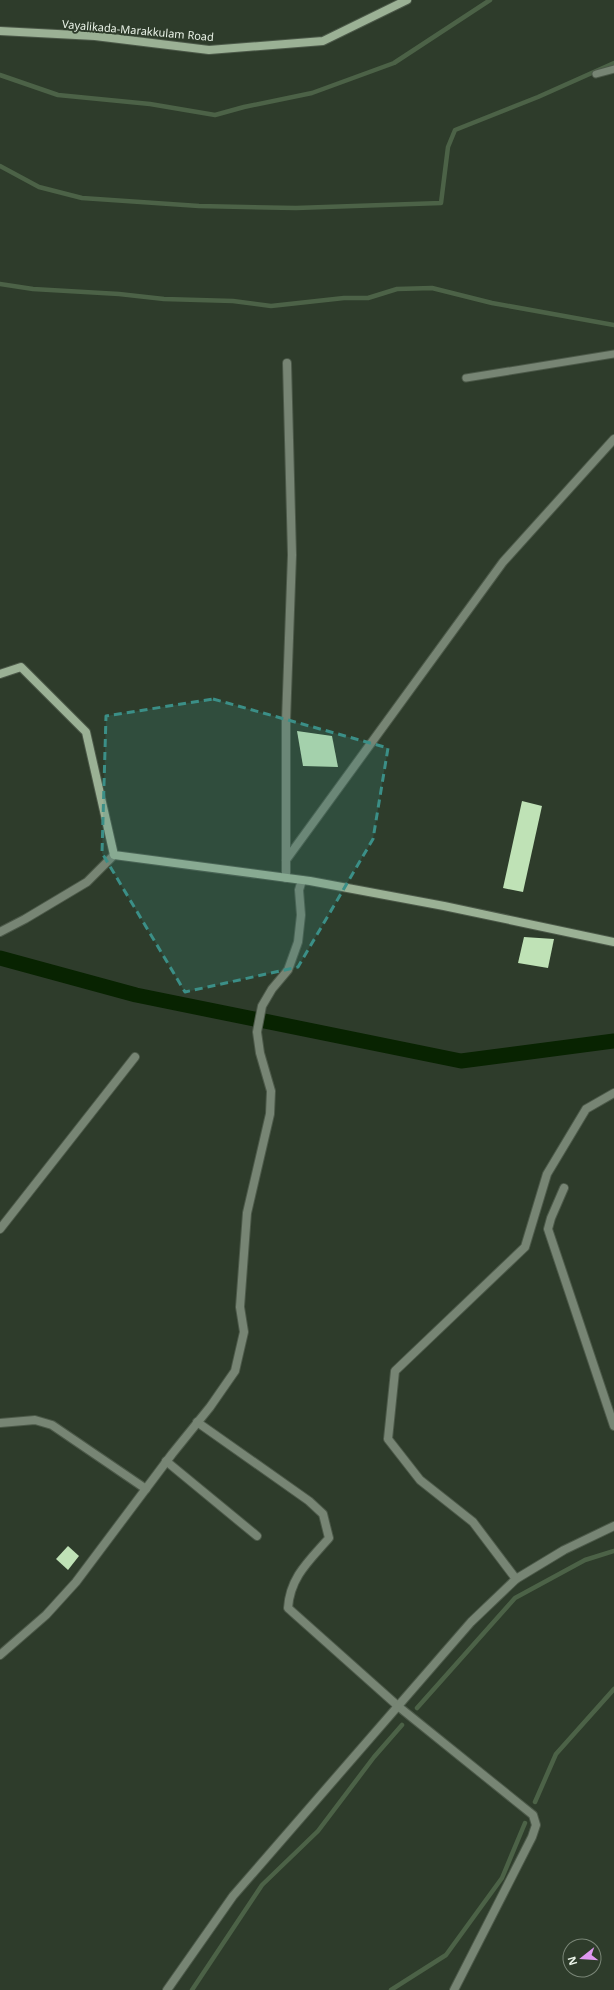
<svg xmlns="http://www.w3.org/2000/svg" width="614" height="1990" viewBox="0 0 614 1990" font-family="'Noto Sans',sans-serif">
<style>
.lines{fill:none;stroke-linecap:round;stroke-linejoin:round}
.stream{stroke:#4c6247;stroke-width:4.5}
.canal{stroke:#082301;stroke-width:15}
.building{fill:#bfe2b6}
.lane-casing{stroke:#4c5949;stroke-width:9}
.street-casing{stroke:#4c5949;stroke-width:10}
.secondary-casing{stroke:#4c5949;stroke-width:10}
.lane{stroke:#778574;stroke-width:7}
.street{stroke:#778574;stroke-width:8}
.secondary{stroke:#9bb195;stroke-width:8}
.marked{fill:#3b8f87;fill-opacity:0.2;stroke:#3b8f87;stroke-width:3;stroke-dasharray:8 5;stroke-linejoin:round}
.labels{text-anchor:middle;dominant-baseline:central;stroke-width:4;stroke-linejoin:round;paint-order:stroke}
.street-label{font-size:11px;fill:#ebf4e9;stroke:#2e3c2b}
</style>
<rect width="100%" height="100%" fill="#2e3c2b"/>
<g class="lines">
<g class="stream">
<path d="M0 75 58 95 150 104 215 115 244 107 312 93 394 63 490 0"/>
<path d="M0 166 39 187 82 198 199 206 296 208 441 203 448 147 455 130 538 97 614 63"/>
<path d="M0 284 33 289 119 294 164 299 233 301 271 306 344 298H368L397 289 432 288 492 303 614 325"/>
<path d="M417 1708 515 1598 585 1560 614 1551"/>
<path d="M535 1802 556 1754 614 1689"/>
<path d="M192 1990 262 1885 318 1831 374 1757 402 1725"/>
<path d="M391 1990 446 1955 502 1878 525 1823"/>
</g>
<path class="canal" d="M0 958 136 995 461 1061 614 1041"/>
</g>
<g class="building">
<path d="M297 731 332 736 338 767 303 766Z"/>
<path d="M522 801 542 806 523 892 503 888Z"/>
<path d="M524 937 554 939 548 968 518 963Z"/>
<path d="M68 1546 79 1556 68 1570 56 1559Z"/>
</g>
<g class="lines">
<defs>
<g id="lane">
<path d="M596 74 614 69"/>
<path d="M466 378 614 354"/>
</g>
<g id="street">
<path d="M286 860 503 562 614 439"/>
<path d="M286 878V721L292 555 287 363"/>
<path d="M0 932 25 919 87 882 114 855"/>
<path d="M564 1188 551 1218 548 1229 614 1426"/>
<path d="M0 1229 135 1057"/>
<path d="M197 1422 309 1501 323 1514 329 1538C309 1561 290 1577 288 1608L399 1707 533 1815 536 1825 532 1837 454 1990"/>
<path d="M0 1423 35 1420 52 1425 146 1489"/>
<path d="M166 1461 257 1536"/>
<path d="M516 1579 473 1522 420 1480 388 1439 395 1371 525 1247 547 1174 586 1109 614 1093"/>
<path d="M0 1655 46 1615 76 1582 172 1454 210 1407 235 1371 244 1332 240 1307 247 1213 270 1114 271 1091 260 1053 257 1032 262 1006 272 989 288 970 298 942 301 915 299 890 302 880"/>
<path d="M167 1990 233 1896 471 1622 516 1579 564 1550 614 1526"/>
</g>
<g id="secondary">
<path d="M0 31 95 36 209 50 323 41 407 0"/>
<path d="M0 674 21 667 86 732 114 855 310 881 444 906 614 942"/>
</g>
</defs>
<use href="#lane" class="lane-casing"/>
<use href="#street" class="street-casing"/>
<use href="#secondary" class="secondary-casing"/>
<use href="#lane" class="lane"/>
<use href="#street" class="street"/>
<use href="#secondary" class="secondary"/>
</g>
<path class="marked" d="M213 699 388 748 373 839 298 967 185 992 102 853 106 716Z"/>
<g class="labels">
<g class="street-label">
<text transform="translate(138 30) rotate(5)">Vayalikada-Marakkulam Road</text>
</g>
</g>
<g transform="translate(582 1958) rotate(253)"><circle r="19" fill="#2e3c2b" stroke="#7a8677"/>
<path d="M0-3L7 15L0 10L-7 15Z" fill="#df98f1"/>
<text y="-6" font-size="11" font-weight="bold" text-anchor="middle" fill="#ebf4e9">N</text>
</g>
</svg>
